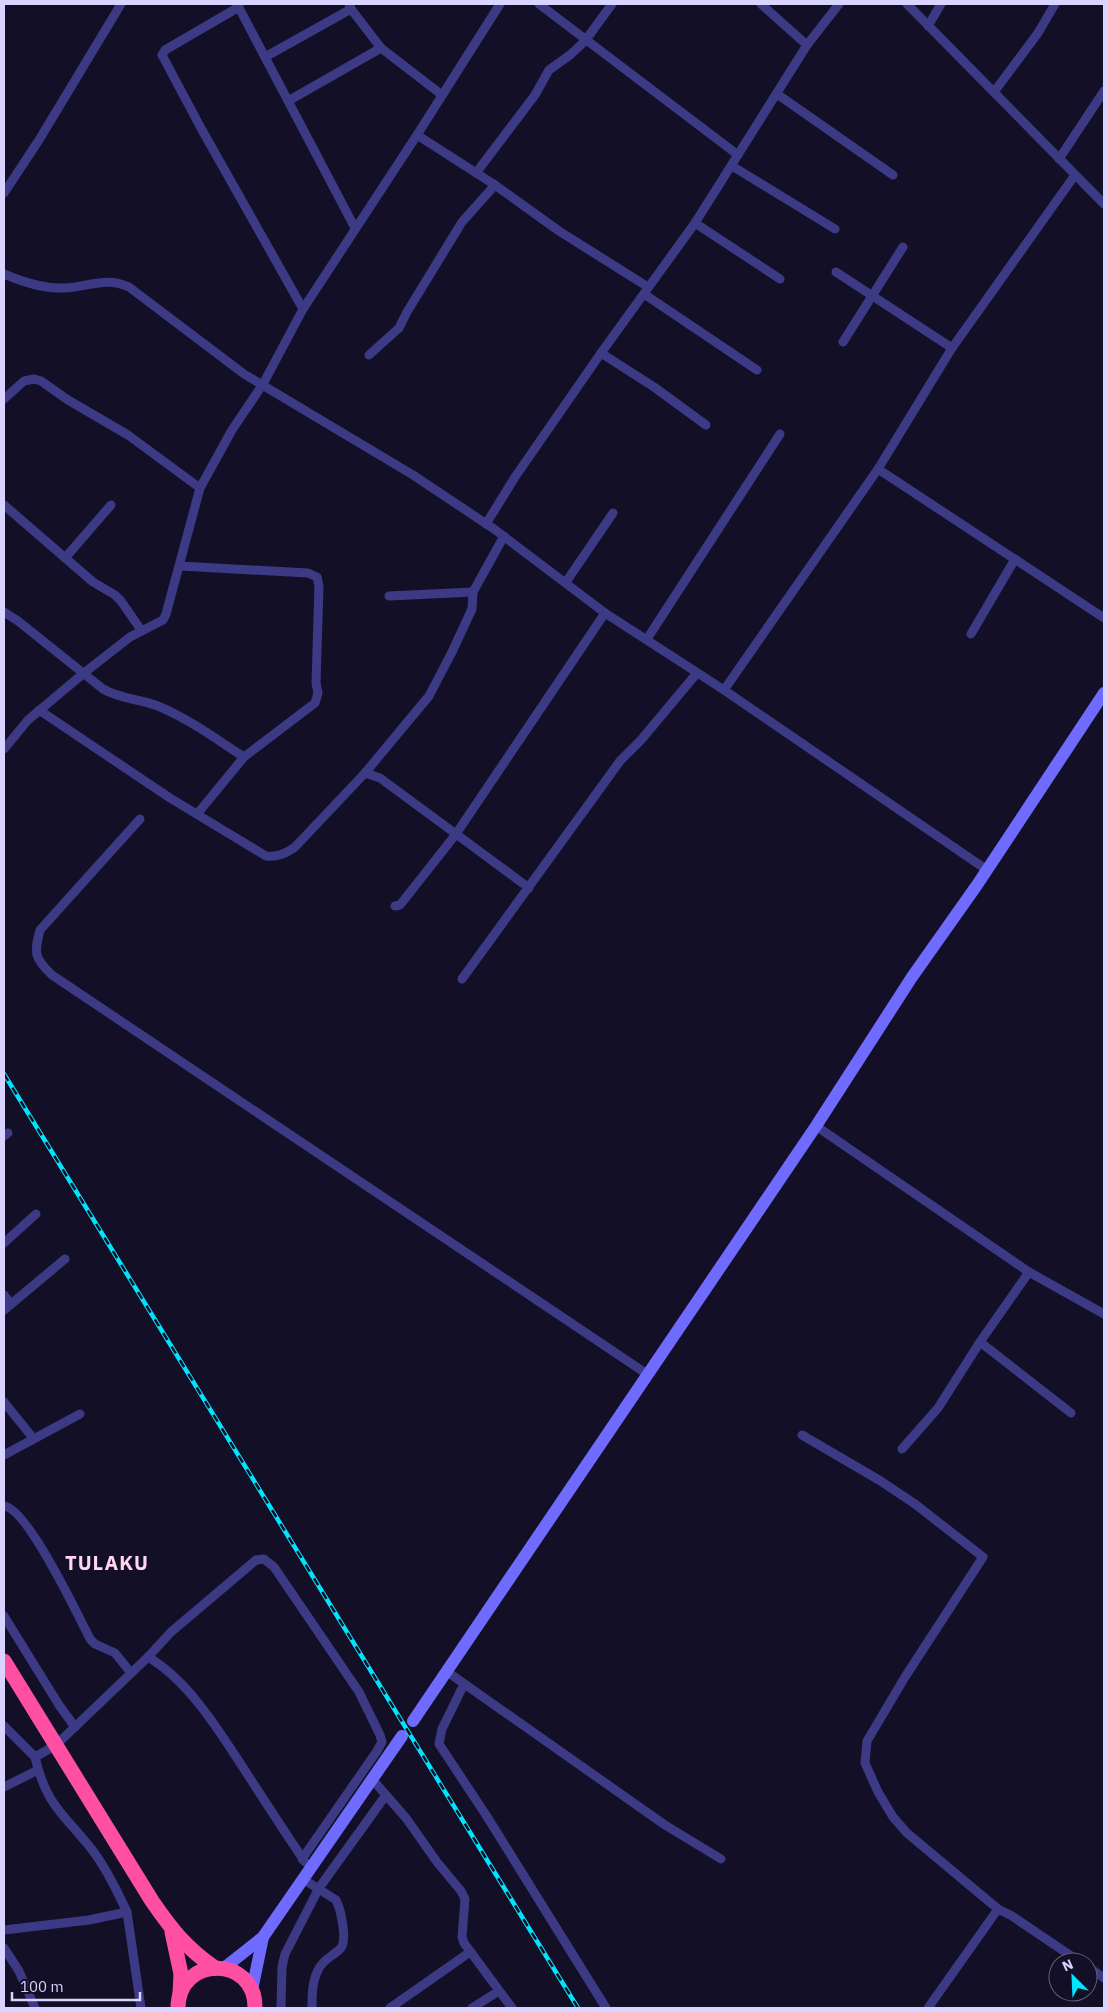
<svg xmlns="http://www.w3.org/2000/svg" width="1108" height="2012" viewBox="0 0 1108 2012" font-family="'IBM Plex Sans',sans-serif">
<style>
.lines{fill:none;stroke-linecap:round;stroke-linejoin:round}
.street{stroke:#3d3a85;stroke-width:9}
.secondary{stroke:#6f6bff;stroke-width:12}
.highway{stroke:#ff4fa3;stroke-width:15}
.rail-casing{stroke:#00e5ff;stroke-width:4.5}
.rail{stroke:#130f26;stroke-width:2.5;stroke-dasharray:8;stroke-linecap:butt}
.labels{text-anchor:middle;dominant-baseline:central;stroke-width:4;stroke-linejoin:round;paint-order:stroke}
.district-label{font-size:20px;font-weight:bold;letter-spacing:1px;fill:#ffd6f0;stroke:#130f26}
</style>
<rect width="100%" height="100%" fill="#130f26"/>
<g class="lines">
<g class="street">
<path d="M237 4 355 228"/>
<path d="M539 4 738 155"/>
<path d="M761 4 807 45"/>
<path d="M907 4 1104 204"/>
<path d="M239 7 165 50 162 55 202 130 303 309"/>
<path d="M351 9 381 48"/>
<path d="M928 26 941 4"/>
<path d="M265 57 351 9 349 4"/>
<path d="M994 92 1038 33 1055 4"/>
<path d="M777 94 893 175"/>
<path d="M288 101 381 48 442 95"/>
<path d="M417 135 495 185 559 231 648 287"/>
<path d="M1059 159 1104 91"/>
<path d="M732 166 835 229"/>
<path d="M476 173 535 95 549 70 570 55 585 41 612 4"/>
<path d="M4 193 39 140 121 4"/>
<path d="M695 223 780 279"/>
<path d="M836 272 952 348"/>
<path d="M4 274C23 282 44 289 64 288 89 287 105 276 129 287L244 374 413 475 494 529 605 613 724 690 987 870"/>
<path d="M644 294 757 370"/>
<path d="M843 342 903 247"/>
<path d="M601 353 654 387 706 425"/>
<path d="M369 355 399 328 407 312 462 222 495 185"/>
<path d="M4 399 24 381 34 379 41 381 68 400 128 435 200 488"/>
<path d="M878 469 1104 618"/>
<path d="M4 505 93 582 115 595 121 601 141 630"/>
<path d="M486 524 515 477 601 353 695 223 807 45 839 4"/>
<path d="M65 558 111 505"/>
<path d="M180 566 308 573 317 577 319 586 316 683 318 693 315 703 244 757 198 813"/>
<path d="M566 582 613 513"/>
<path d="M389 596 473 592"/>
<path d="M4 612 18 621 103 689C120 699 140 699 158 706 189 719 216 739 244 757"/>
<path d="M971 634 1015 559"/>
<path d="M647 639 780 434"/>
<path d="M724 690 878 469 952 348 1075 175"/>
<path d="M39 710 170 798 266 856C278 857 285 854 295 847L365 773"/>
<path d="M4 749 28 720 84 673 130 637 163 620 166 614 200 488 232 430 263 384 303 309 417 135 500 4"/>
<path d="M140 819 40 930C34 953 34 958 52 975L647 1374"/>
<path d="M529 888 456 834 605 613"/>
<path d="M395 906 400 905 456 834 380 778 365 773 429 696 452 652 472 609 473 592 504 536"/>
<path d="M462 979 620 761 641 740 697 673"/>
<path d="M816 1126 1029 1272 1104 1314"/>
<path d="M4 1136 8 1133"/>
<path d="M4 1243 36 1214"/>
<path d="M4 1295 11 1304"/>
<path d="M4 1310 65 1259"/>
<path d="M980 1342 1071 1413"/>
<path d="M4 1402 33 1438"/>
<path d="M802 1435 879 1480 915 1504 983 1557 905 1677 867 1741 865 1763 878 1792 893 1817 907 1833 998 1909"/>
<path d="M902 1449 938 1408 980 1342 1029 1272"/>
<path d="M4 1455 80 1414"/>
<path d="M4 1506C27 1508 78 1615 90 1639L95 1644 115 1653 131 1673"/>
<path d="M4 1616 59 1705 75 1727"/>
<path d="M148 1657C189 1681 219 1731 244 1769 264 1800 284 1831 305 1862"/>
<path d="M446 1671 665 1825 721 1859"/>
<path d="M464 1684 442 1729 439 1744 486 1815 606 2008"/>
<path d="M4 1726 35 1757 56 1745 148 1657 171 1632 256 1560 264 1559 274 1567 359 1692 380 1735 382 1742 377 1751 302 1859"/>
<path d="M372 1779 406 1818 437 1862 461 1891 465 1899 462 1937 464 1943 512 2008"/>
<path d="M4 1787 38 1770"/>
<path d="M303 1879 336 1900C341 1910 348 1942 340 1949 333 1956 323 1959 318 1970 312 1982 312 1995 312 2008"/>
<path d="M127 1912 141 2008"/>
<path d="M4 1930 89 1920 127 1912C117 1891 107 1870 93 1851 65 1815 46 1806 35 1757"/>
<path d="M4 1948 19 1971 35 2008"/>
<path d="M1088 1967 1104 1978"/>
<path d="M281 2008 282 1967 285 1954 319 1888 386 1795"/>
<path d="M390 2008 470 1952"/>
<path d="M472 2008 499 1991"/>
<path d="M928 2008 998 1909 1012 1916 1080 1962"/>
</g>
<g class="secondary">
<path d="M413 1721 816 1126 912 977 977 885 1104 693"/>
<path d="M224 1968 263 1937 402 1736"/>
<path d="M252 1990 263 1937"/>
</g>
<g class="highway">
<path d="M4 1661 152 1901C172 1930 186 1948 215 1968"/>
<path d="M172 1932 181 1974 180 1993"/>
<path d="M178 2008C178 1955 256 1955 255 2008"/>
</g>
<defs>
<path id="rail" d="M4 1074 578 2008"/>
</defs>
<use href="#rail" class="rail-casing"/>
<use href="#rail" class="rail"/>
</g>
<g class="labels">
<g class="district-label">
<text x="107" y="1562">TULAKU</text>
</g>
</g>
<rect width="1108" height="2012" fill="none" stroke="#d9d4ff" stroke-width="10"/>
<g transform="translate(1073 1977) rotate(336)"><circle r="24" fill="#130f26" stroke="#625e7d"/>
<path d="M0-4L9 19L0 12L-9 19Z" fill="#00e5ff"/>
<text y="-8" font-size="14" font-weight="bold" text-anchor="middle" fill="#d9d4ff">N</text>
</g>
<path d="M12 1992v8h128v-8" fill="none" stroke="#d9d4ff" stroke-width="2.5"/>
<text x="20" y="1992" font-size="15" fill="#d9d4ff" stroke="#130f26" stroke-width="4" paint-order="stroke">100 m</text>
</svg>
